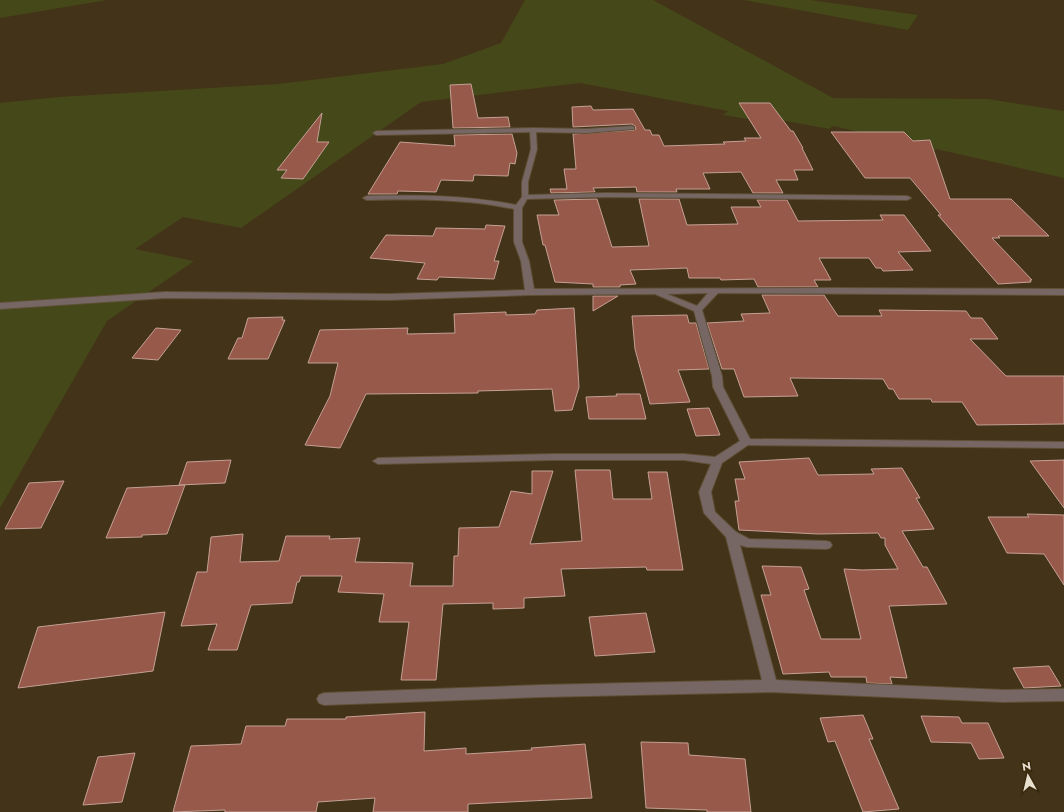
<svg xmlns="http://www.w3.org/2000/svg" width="1064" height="812" viewBox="0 0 1064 812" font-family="Jost,sans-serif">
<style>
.green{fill:#454819}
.building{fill:#975949;stroke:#c5a096}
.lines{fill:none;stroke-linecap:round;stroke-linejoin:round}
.minor-casing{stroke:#5e4f35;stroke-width:2}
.minor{fill:#776764;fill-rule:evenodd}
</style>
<rect width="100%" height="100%" fill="#433318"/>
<g class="green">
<path d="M0 0H107L0 18Z"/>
<path d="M525 0H653L833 98 988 99 1064 111V178L936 149 929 155 913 144 833 126 829 129 765 117 760 121 723 115 728 111 580 83 421 102 241 228 183 217 135 249 194 261 107 321 0 508V103L59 97 278 84 443 64 501 43Z"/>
<path d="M744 0H810L918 15 908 30Z"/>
</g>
<g class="building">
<path d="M471 84 478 118 508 117 510 127 453 128 450 85Z"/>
<path d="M739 103H770L791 131H793L803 148H802L813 170H794L798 180H776L783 193H753L741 172 703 173 710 189H676L677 192H637L636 187 593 188 595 192 551 193 550 189H567L564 169H576L573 134 634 130 636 129 635 126 632 124 573 127 572 107 591 106 593 110 633 109 645 130H650L652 135H659L664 146 725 144 723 142 746 141 744 138H761Z"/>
<path d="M322 113 317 142H329L303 179 281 178 287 170H277Z"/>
<path d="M831 132H904L913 141 930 140 950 199H1011L1049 236H998L1000 238H992L1032 280H1030L1031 282 998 284 938 215H941L910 178H865Z"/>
<path d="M512 134 517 153 515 164 510 163 508 176 474 175 473 181 441 180 436 192 398 191 397 194H368L400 142 455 146 454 135Z"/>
<path d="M597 199 612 247 649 246 639 199H679L687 225 738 224 731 207H761L757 200H787L798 221 883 220 880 215H904L931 251 898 252 913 270 883 271 881 268H876L869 258H819L831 280H814L818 287H758L754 279 721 280 720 278H689L687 268 630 270 636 284 620 285V287H593V284L555 282 545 245H543L537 215H559L554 200Z"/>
<path d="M486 225 505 226 494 261H499L494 279 439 277 437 280 417 279 425 263 370 258 386 235 433 236 436 228 485 229Z"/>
<path d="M762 295H824L838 316H882L879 310 966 311 971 318H982L998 339H970L1006 376H1064V424L977 425 962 402H932L931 399H899L893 389H889L883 379 790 378 798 396 744 397 734 369H722L707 323 744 321 741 314 770 313Z"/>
<path d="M593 296H618L593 311Z"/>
<path d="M574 308 579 387 572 410 555 411 552 389 478 391V393L366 394 340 448 305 445 330 396 338 363H308L320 330 408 328 407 334 455 333 454 314 506 312V315L535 314 537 310Z"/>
<path d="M687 315 689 323H696L709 369 678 370 690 402 650 404 635 349 632 316Z"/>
<path d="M283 317 282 320H285L268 359H228L238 338H242L248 318Z"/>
<path d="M156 328 181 330 158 360 132 358Z"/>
<path d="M616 394H640L646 419H589L586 397 617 396Z"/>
<path d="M709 408 720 435 696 436 687 409Z"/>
<path d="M809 458 818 475 874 474 871 469 902 468 920 498H916L934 529 902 531 923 567H927L947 604 889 606 907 678 890 677 892 684 867 683 866 677H831L829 672 783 674 761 595H771L762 566 801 567 809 589 804 590 821 639H861L844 569 862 570 898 569 885 545V538H881L878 533 818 534 739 530 735 501H739L735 479H745L739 462Z"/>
<path d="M231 460 225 483 179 485 187 462Z"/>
<path d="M1064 460V508L1030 461Z"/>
<path d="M575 470H610L613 499H652L648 472H667L683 570H647L646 567 561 569 565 596 524 598V608L493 609V603L443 604 436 680H401L409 622H379L384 594 338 592 342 576H301L299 582H297L292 603 251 605 237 650H208L217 624 181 626 197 572H207L211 537 243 534 240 562 279 561 286 536H330L329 539 360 538 355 562 413 563 410 586H453L454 556H458L459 528 499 527 511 491 532 494V471H553L530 544 582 541Z"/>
<path d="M64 481 41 528 5 529 29 483Z"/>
<path d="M185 485 167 534 142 535V537L106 538 127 488Z"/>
<path d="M1027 514 1064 515V585L1044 554 1007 553 988 517H1029Z"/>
<path d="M165 612 153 671 18 688 38 627Z"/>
<path d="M646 613 655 652 595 656 589 617Z"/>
<path d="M1049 666 1061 686 1024 688 1013 668Z"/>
<path d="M425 712 424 751 466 748V754L532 750 531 748 585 744 592 798 468 804V812H373L375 798 318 802 316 812H225V810L173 812 191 746 241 744 246 726H285L287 719H346V717Z"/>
<path d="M863 715 873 739H869L899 809 863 812 835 741 828 742 820 718Z"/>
<path d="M921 716 959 717 962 723H988L1004 758 979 759 971 743 931 742Z"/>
<path d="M641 742 688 743 689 755 745 759 751 812H707V810L646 808Z"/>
<path d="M135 753 122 802 83 805 98 757Z"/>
</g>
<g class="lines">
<defs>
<path id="minor" d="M632 126 634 127V129L586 133 536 132 537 149 528 182V195L607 193 907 196 911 198 907 200 607 197 527 199 522 208V242L529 261 534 289 832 288 1064 289V295L718 293 702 310 722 376 723 387 750 439 1064 442V448L748 445 722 463 711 492 715 512 736 532 749 539 826 541 830 542 832 545 830 548 826 549 747 547 740 545 776 680 1004 690 1064 689V701L1004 702 770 692 541 697 324 705 319 703 317 699 319 695 324 693 541 685 762 680 726 537 704 513 699 492 711 464 684 460H554L378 464 373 461 378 458 554 454H684L715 457 740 441 713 387 712 376 694 311 655 294 530 295 388 300 165 298 0 309V303L165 292 388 294 525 290 521 261 514 242V209C466 199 417 199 367 200L363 198 367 196C417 195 467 195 516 205L522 197V182L531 149 530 132 376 135 373 133 376 131 533 128 586 129ZM708 293 697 306 667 294Z"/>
</defs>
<use href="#minor" class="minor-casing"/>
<use href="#minor" class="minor"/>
</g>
<g transform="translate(1028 776) rotate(352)" stroke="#38290d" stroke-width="3" paint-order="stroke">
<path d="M0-3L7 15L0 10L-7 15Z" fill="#e9dfcf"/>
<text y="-6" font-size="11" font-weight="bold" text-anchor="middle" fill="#e9dfcf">N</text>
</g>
</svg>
